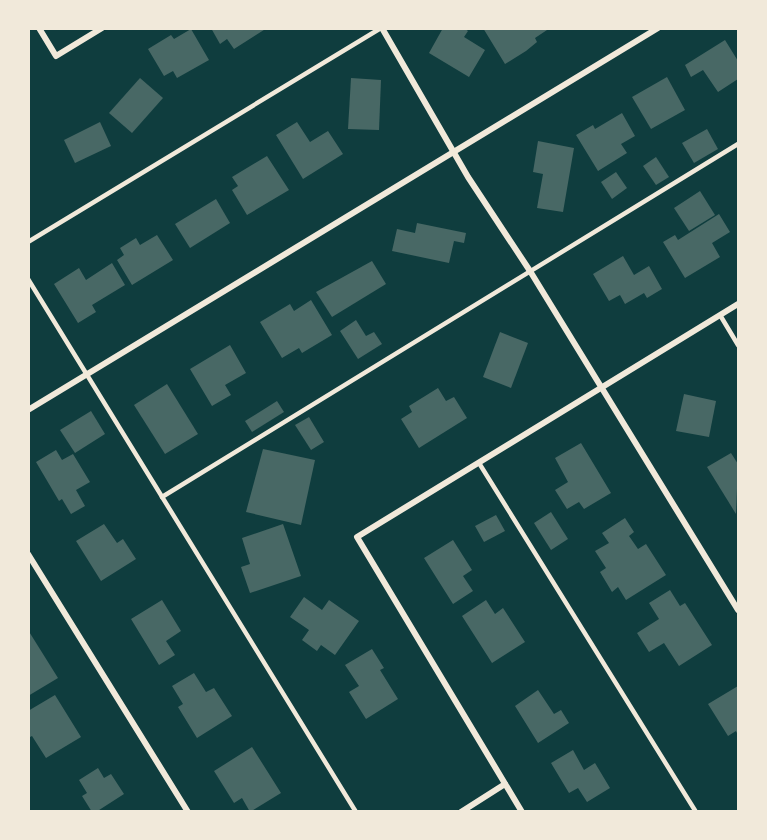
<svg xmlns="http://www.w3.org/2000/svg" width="767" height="840" viewBox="0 0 767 840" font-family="'DM Sans',sans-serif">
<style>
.building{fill:#486865}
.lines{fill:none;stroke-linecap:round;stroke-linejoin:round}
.service{stroke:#f1e9da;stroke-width:4.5}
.minor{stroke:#f1e9da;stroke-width:6}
</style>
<rect width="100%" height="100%" fill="#0f3d3e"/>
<g class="building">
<path d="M211 28H267L234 49 227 39 220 44Z"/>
<path d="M443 28H464L468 31 464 37 485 50 469 77 429 53Z"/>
<path d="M483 28H550L535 38 537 42 526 51 505 64Z"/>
<path d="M191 29 209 60 177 78 173 71 164 76 148 49 171 35 174 39Z"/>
<path d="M725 40 738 61V79L718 92 703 70 691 77 685 65Z"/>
<path d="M667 77 685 110 651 129 632 97Z"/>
<path d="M140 78 163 98 132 133 109 113Z"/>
<path d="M351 78 381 80 379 130 348 129Z"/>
<path d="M622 113 635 136 621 144 627 153 598 171 576 135 593 125 595 129Z"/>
<path d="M100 122 111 146 75 163 64 140Z"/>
<path d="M297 122 310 142 328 131 343 154 303 179 276 135Z"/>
<path d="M707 129 718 149 694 163 682 143Z"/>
<path d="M538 141 574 148 563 212 537 208 543 174 533 172Z"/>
<path d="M267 156 289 190 247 215 232 190 238 186 232 177Z"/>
<path d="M656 157 669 177 656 185 643 166Z"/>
<path d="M616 172 627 188 612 199 601 182Z"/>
<path d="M700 191 715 215 689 231 674 208Z"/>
<path d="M216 199 230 223 190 248 175 224Z"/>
<path d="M719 214 730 232 712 243 720 257 685 278 663 242 675 235 678 240Z"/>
<path d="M417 223 466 233 464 243 454 241 449 263 392 251 397 229 415 233Z"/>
<path d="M157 235 173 260 132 285 117 260 124 255 120 248 136 238 140 245Z"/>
<path d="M623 256 634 275 649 266 662 289 647 298 644 293 625 304 620 295 609 301 593 274Z"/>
<path d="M372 261 386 284 332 317 316 292Z"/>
<path d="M112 263 125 285 92 305 96 312 78 323 54 284 79 268 86 280Z"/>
<path d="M311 300 332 335 302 353 299 348 282 358 260 322 290 304 294 311Z"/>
<path d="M356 320 366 336 374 332 382 344 358 359 340 331Z"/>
<path d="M500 332 528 343 511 388 483 377Z"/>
<path d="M230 345 246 373 225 385 231 395 212 406 190 369Z"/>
<path d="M167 384 198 434 165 454 134 405Z"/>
<path d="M438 388 446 401 454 397 467 418 419 448 401 419 412 412 409 406Z"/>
<path d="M684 394 716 401 709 437 676 431Z"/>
<path d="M277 401 284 412 252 432 245 421Z"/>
<path d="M91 411 105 434 75 453 60 430Z"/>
<path d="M309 417 324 442 311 450 295 425Z"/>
<path d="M581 443 611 493 584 509 579 502 567 509 555 490 568 482 555 458Z"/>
<path d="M263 449 315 460 301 525 246 512Z"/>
<path d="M56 450 62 460 73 454 90 482 76 490 85 506 71 514 62 499 59 501 36 462Z"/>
<path d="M731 453 738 464 736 514 707 467Z"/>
<path d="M551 512 568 539 551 550 534 523Z"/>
<path d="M496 515 505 531 484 542 475 526Z"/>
<path d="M625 518 634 532 629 536 638 549 646 544 666 575 626 600 618 587 612 592 600 572 606 568 595 551 609 543 602 533Z"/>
<path d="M104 524 117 543 123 539 136 559 101 581 76 541Z"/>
<path d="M283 524 301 576 250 593 241 567 250 564 242 538Z"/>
<path d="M453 540 472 570 463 576 473 591 453 604 424 558Z"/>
<path d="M670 590 680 606 685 603 712 645 679 666 664 643 649 652 637 633 659 619 649 603Z"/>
<path d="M304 597 322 610 329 600 359 621 335 655 321 645 317 651 302 640 309 630 290 617Z"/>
<path d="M162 600 181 631 166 641 175 655 159 665 131 619Z"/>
<path d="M486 600 495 614 503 608 525 642 492 663 462 616Z"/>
<path d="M28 630 58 678 28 696Z"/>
<path d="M372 649 384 668 380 670 398 699 366 719 349 692 359 686 345 665Z"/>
<path d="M194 673 206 692 214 688 232 716 197 738 178 707 183 704 172 686Z"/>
<path d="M738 686V735L736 731 728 736 708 704Z"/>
<path d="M538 690 554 714 561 710 569 723 538 743 515 706Z"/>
<path d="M55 695 81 737 46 758 32 736 28 738V711Z"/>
<path d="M252 747 281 793 250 812 242 798 234 803 214 771Z"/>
<path d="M573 750 584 770 595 763 610 788 587 802 578 788 569 793 551 763Z"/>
<path d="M98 768 104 778 111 774 124 794 96 812H92L82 796 87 793 79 780Z"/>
</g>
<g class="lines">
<g class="service">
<path d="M28 242 381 28"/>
<path d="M28 279 356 812"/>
<path d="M720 315 738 345"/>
<path d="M479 463 696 812"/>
<path d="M162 497 738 144"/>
</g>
<g class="minor">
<path d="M39 28 56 56 102 28"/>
<path d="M382 28 468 177 530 271 738 610"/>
<path d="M28 410 658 28"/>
<path d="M28 554 188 812"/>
<path d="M461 812 505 784"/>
<path d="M522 812 357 537 738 304"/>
</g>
</g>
<rect width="767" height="840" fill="none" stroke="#f1e9da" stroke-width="60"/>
</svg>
